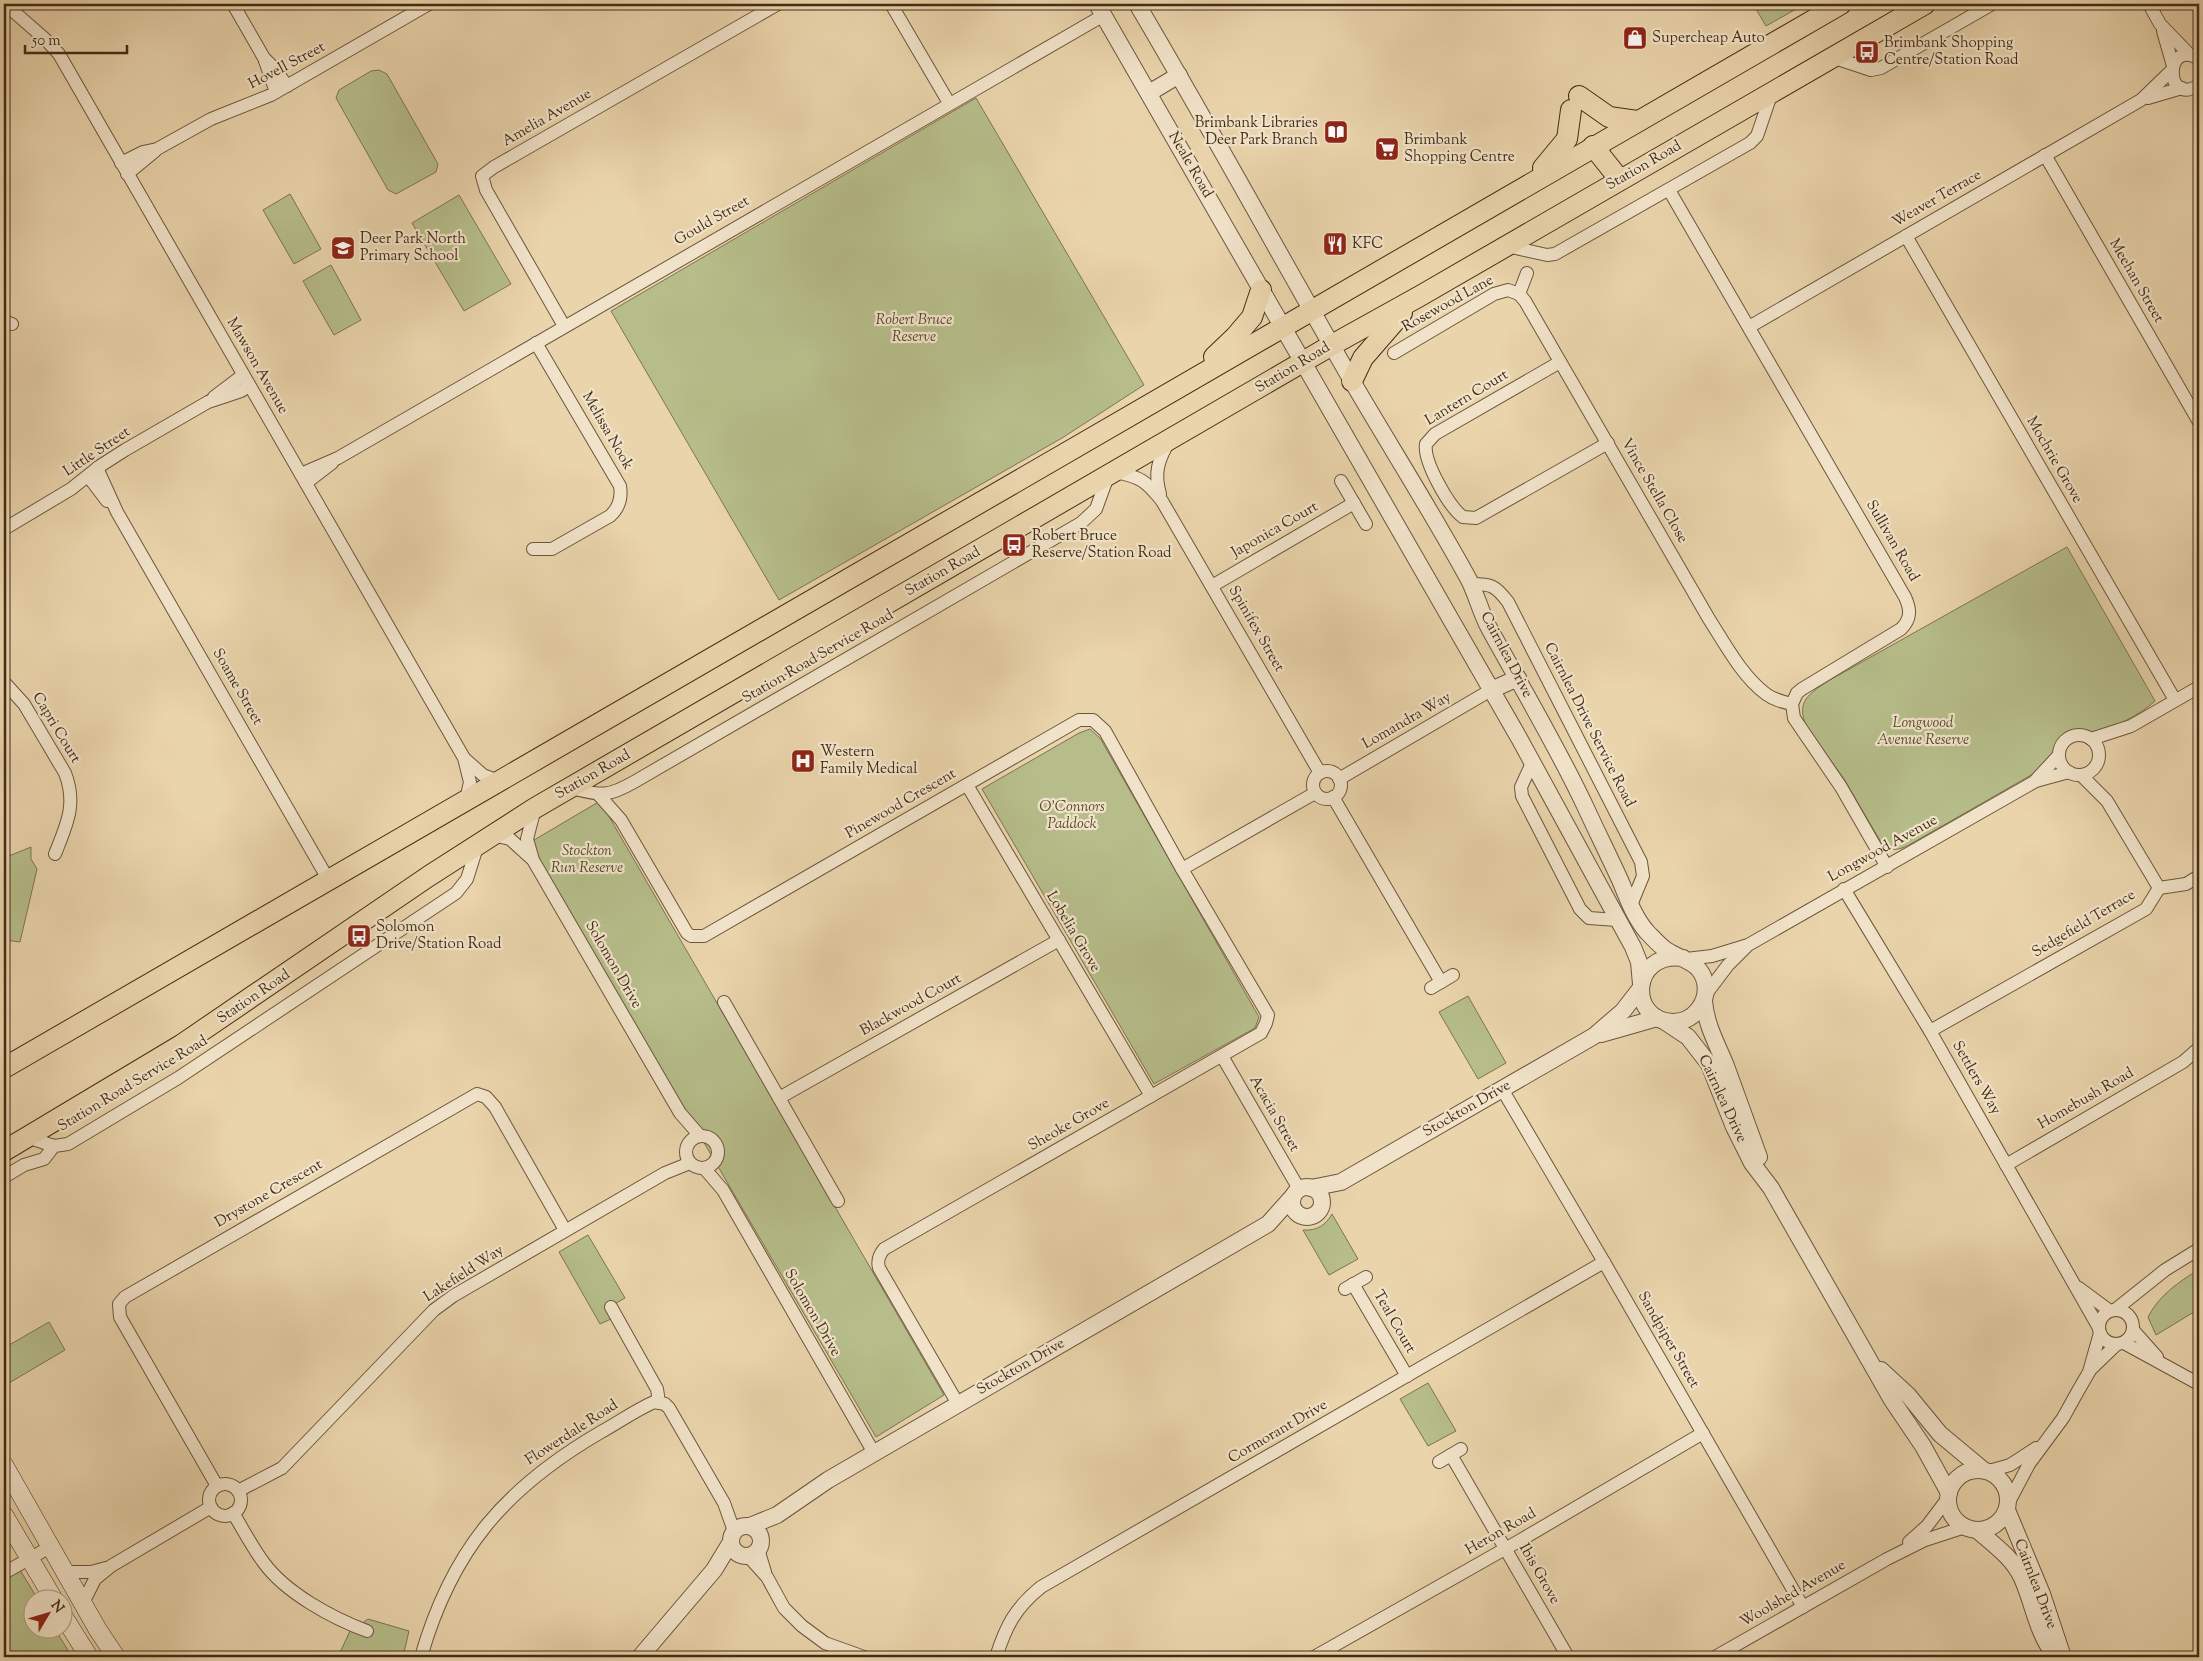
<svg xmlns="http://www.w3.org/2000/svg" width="2203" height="1661" viewBox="0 0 2203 1661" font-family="'Sorts Mill Goudy',serif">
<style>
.green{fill:#b6bd8a;stroke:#7c7450}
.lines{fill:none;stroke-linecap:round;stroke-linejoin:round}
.minor-casing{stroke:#6c563c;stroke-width:14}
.tertiary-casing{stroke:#6c563c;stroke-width:18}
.secondary-casing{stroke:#422c16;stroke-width:19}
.primary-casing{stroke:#422c16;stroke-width:22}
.minor{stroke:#f1e3c9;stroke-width:12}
.tertiary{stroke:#f1e3c9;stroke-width:16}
.secondary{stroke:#f1e3c9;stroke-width:18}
.primary{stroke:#ead4ac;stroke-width:20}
.labels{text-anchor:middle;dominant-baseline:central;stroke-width:4.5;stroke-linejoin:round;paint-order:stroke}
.poi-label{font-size:15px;fill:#422c16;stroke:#f1e3c9;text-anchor:start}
.street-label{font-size:15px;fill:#422c16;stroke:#f1e3c9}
.park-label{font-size:15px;font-style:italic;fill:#59492d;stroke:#f1e3c9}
</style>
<rect width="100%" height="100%" fill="#ead4ac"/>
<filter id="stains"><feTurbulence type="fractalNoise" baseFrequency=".004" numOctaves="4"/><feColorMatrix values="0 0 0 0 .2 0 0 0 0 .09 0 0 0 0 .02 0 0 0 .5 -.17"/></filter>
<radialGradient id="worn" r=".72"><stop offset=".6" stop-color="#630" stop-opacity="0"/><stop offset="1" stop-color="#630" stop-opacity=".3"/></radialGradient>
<g class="green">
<path d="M1753 4H1805L1766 26Z"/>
<path d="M379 70 387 74 438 164 436 172 396 194 388 190 336 98 339 90 371 71Z"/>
<path d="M976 98 1144 385 1062 438 779 600 611 311Z"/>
<path d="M290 194 321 249 294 264 263 210Z"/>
<path d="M459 195 511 284 464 311 412 223Z"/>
<path d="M331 265 361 320 334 335 303 281Z"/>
<path d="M2067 547 2155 701C2140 715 2113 729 2092 732 2083 732 2074 730 2066 736 2057 741 2054 753 2048 761 2043 766 2038 770 2033 774L1909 845C1899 850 1891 852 1882 844L1844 779 1806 726C1796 701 1809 694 1828 681Z"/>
<path d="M1090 729 1100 738 1259 1017 1255 1028 1154 1084 982 789 1079 733Z"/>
<path d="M600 801 944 1395 876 1437 529 843Z"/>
<path d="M31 847V859L37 869 20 942 4 940V858Z"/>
<path d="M1468 996 1506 1063 1478 1079 1439 1012Z"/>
<path d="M1332 1214 1358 1259 1329 1275 1303 1230C1317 1231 1326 1225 1332 1214Z"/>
<path d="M588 1235 625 1298 606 1309 611 1319 600 1324 559 1252Z"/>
<path d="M2199 1269V1309L2156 1335 2148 1317C2160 1294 2178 1283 2199 1269Z"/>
<path d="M49 1322 65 1350 4 1386V1348Z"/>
<path d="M1428 1383 1456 1431 1428 1446 1400 1399Z"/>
<path d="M20 1570 37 1598H32V1628L55 1629 72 1657H4V1580Z"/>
<path d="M368 1619 409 1631 403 1657H338L350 1631 367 1637 361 1624Z"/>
</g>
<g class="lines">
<defs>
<g id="minor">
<path d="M5 4 45 39 59 54 464 758 470 782 466 800"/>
<path d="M233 4 264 58 275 69 287 86"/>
<path d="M891 4 949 103"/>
<path d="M2149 4 2160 24 2190 55"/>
<path d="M2163 31 2173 66"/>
<path d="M1832 57 1871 70 1881 68 1992 4"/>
<path d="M2199 59C2164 37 2164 108 2199 85"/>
<path d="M265 61 276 92"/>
<path d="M2148 98 2182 88"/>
<path d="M2045 155 2199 422"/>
<path d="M121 163 143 152 157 149 211 119 271 95 429 4"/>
<path d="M127 174 155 151"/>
<path d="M1669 190 1905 597C1911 610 1911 619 1901 629L1802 689 1797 693 1792 704 1794 718 1841 787 1887 867"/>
<path d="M1906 236 2175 700"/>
<path d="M1507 246 1547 255 1555 254 1750 143 1757 136 1772 92"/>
<path d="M1527 273 1519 294 1525 301 1709 619C1725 644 1742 676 1766 694 1774 700 1783 702 1792 704"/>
<path d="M4 321 12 324"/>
<path d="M564 326 486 190 482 176 494 167 778 4"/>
<path d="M1749 327 2141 100 2171 71"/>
<path d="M1394 353 1494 294 1508 290 1519 294"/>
<path d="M1560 362 1435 434 1426 444C1423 461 1449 507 1463 517L1476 518 1608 443"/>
<path d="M214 397 243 375"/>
<path d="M97 468 117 512 328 879"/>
<path d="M1115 472C1141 477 1146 481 1162 501L1320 773"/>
<path d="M301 474 338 458 1104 15"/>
<path d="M88 476 107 501"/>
<path d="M1341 481 1366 524"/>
<path d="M306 483 332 463"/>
<path d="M1160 494C1154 473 1158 461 1168 443"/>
<path d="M4 529 71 489 100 466 125 450 208 402 241 391 249 386"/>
<path d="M533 549H552L610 516C619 508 622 498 620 486L536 343"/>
<path d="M1471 584C1491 584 1495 585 1508 602L1641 862 1643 876 1631 905"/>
<path d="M1212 586 1354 503"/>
<path d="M4 682 24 704 65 773C77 804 67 824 55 854"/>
<circle cx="2079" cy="755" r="20"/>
<path d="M2091 739 2131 726 2199 687"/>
<path d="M466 760 483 775 499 781"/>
<path d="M1532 763 1521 787 1522 796 1580 909 1589 918 1617 920"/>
<circle cx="1327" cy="785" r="14"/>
<path d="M1339 779 1491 690"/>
<path d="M2036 781 2069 772"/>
<path d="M967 785 1151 1096"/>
<path d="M570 788C601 795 606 798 634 782L1081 523 1096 509 1108 476"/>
<path d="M598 794 621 820 687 933 691 936H704L1079 720H1093L1105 731 1182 869 1268 1015 1266 1023 1261 1033 884 1249C879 1255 877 1260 879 1268L958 1404"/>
<path d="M1333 797 1441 982"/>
<path d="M535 808 527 839 533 860 680 1113 700 1136"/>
<path d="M492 835 510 839 531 858"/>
<path d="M1182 869 1315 793"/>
<path d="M2159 888 2186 884 2199 876"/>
<path d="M1844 889 1930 1031 2099 1328"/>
<path d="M1686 959 1712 956 1748 945 2034 782 2059 755"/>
<path d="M1431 988 1453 975"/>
<path d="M1706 994 1728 965 1746 947"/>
<path d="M724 1002 838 1201"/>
<path d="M1930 1031 2146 909 2159 888 2107 801 2081 775"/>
<path d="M1222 1056 1299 1189"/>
<path d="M1502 1089 1604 1262 1803 1607"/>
<path d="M779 1098 1059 940"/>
<circle cx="702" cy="1152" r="16"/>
<path d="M27 1137 54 1146 68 1144 178 1078 456 893 467 879 478 844"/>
<path d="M2006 1165 2183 1062 2199 1048"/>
<path d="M704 1168 723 1190 874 1453"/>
<path d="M4 1177 24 1165 44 1159 54 1146"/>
<path d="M1353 1284 1407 1376"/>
<path d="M2079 1288 2110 1311"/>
<path d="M1345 1289 1366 1277"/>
<path d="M611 1307 657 1389 659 1402"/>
<circle cx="2116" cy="1327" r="17"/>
<path d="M2115 1310 2165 1270 2199 1249"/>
<path d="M2133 1330 2157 1357"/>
<path d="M2124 1343 2199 1384"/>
<path d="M2090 1370 2116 1345"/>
<path d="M1451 1455 1568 1657"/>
<path d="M1439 1462 1461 1449"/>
<path d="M1989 1471 2010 1465 2036 1448"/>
<circle cx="225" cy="1500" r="16"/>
<path d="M217 1486 120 1317 119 1304 125 1297 477 1094 486 1097 495 1107 565 1230"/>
<path d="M238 1491 282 1468 434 1310 453 1296 665 1173 690 1163"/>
<path d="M2009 1502 2029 1464 2063 1418 2078 1391 2089 1372 2100 1333"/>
<path d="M233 1513C243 1529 252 1547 264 1563 286 1593 332 1618 367 1631"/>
<path d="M1909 1542 1927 1526 1948 1498"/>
<path d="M758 1549 765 1572"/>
<path d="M748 1556 767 1577 784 1608 802 1626 825 1643 864 1657"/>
<path d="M64 1572H91L106 1568"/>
<path d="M4 1573 50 1547"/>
<path d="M83 1603 95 1579 111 1566 211 1507"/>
<path d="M421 1657C452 1549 505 1488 601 1432 619 1422 636 1410 654 1402L665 1404 669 1408 724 1503 734 1531"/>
<path d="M996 1657C1006 1626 1015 1608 1041 1587L1604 1262"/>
<path d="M1314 1657 1519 1541 1703 1433"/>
<path d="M1715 1657 1887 1559 1925 1540 1965 1527"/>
</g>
<g id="tertiary">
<path d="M1097 4 1519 738 1633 947 1639 962 1641 984"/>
<path d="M1137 4C1211 129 1280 256 1352 381 1391 448 1432 512 1469 580 1477 596 1481 613 1489 628 1522 688 1557 746 1586 808 1597 832 1609 856 1620 880 1627 897 1634 917 1647 932 1653 938 1659 945 1666 950 1681 960 1700 961 1705 982 1709 1002 1694 1022 1673 1022 1628 1021 1630 951 1683 958"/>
<path d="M1149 93 1179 75"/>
<path d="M1491 690 1518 678"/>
<path d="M1704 1001C1706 1025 1717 1044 1726 1066 1737 1097 1748 1127 1759 1157"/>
<path d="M1664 1021 1688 1037 1709 1064 1734 1127 1752 1163 1771 1188 1892 1400 1923 1446 1949 1493"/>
<path d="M1601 1034 1657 1018"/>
<circle cx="1307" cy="1202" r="15"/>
<path d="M1311 1188 1341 1182 1594 1036 1623 1011 1640 989"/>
<path d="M1881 1370 1908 1395 1940 1434 1982 1469"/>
<circle cx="1978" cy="1500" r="30"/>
<path d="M2007 1510 2042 1594 2063 1657"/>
<path d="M750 1526 777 1515 828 1480 1268 1224 1293 1196"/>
<circle cx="746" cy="1541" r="15"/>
<path d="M1977 1530C1993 1544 2013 1558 2022 1578 2034 1605 2037 1634 2056 1657"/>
<path d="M640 1657 714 1570 731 1542"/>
</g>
<g id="secondary">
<path d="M4 1465 98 1630 116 1657"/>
<path d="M4 1515 53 1598"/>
<path d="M62 1614 89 1657"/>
</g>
<g id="primary">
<path d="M1579 96 1609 117 1637 121"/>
<path d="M1593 146 1620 180"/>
<path d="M1543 168 1567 139 1571 110"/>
<path d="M1214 357 1235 337 1252 317 1261 290"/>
<path d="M1352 381 1363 358 1402 313"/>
<path d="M4 1068 1841 4"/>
<path d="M4 1151 181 1045 429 876 535 808 1332 345 1420 296 1925 4"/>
</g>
</defs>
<use href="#minor" class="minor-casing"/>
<use href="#tertiary" class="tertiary-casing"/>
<use href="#secondary" class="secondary-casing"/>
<use href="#primary" class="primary-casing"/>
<use href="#minor" class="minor"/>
<use href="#tertiary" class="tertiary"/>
<use href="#secondary" class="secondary"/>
<use href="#primary" class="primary"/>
</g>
<defs>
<symbol id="shop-square" viewBox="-11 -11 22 22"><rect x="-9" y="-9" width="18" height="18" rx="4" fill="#8f2418" stroke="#f1e3c9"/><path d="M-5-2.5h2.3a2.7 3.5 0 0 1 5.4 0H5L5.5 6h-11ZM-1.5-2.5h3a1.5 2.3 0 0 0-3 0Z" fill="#fff"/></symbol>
<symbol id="bus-square" viewBox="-11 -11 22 22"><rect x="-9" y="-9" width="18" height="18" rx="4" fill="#8f2418" stroke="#f1e3c9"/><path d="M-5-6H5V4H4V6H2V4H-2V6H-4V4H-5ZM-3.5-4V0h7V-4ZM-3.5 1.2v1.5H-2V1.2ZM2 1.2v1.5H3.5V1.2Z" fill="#fff"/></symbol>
<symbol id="library-square" viewBox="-11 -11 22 22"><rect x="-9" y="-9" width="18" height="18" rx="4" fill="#8f2418" stroke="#f1e3c9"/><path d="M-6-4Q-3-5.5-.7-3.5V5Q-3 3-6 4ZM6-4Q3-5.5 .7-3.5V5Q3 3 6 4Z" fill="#fff"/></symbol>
<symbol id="supermarket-square" viewBox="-11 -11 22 22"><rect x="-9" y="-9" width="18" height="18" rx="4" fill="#8f2418" stroke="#f1e3c9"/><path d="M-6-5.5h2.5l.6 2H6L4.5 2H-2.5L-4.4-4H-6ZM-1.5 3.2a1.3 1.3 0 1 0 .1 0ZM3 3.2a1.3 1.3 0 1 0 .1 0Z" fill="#fff"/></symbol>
<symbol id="restaurant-square" viewBox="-11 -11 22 22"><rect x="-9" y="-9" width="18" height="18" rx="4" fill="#8f2418" stroke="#f1e3c9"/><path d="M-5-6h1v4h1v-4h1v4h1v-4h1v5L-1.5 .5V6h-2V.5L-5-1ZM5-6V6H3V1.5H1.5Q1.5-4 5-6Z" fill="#fff"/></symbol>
<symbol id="school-square" viewBox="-11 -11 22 22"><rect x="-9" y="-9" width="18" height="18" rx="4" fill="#8f2418" stroke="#f1e3c9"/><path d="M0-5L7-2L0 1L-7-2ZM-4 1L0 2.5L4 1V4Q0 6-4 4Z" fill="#fff"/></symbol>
<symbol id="hospital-square" viewBox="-11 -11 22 22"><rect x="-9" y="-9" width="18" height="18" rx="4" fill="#8f2418" stroke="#f1e3c9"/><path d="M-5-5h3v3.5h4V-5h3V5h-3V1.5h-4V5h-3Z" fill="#fff"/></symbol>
</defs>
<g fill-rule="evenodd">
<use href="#shop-square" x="1621" y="24" width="28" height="28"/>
<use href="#bus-square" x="1853" y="38" width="28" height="28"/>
<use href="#library-square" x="1322" y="118" width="28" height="28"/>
<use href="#supermarket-square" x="1373" y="135" width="28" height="28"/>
<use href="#restaurant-square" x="1321" y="230" width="28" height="28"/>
<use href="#school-square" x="329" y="234" width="28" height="28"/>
<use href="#bus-square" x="1000" y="531" width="28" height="28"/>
<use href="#hospital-square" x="789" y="747" width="28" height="28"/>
<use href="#bus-square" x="345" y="922" width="28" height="28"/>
</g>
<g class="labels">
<g class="poi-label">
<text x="1652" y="38">Supercheap Auto</text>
<text x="1884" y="43">Brimbank Shopping<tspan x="1884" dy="17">Centre/Station Road</tspan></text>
<text x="1318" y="123" text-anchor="end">Brimbank Libraries<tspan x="1318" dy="17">Deer Park Branch</tspan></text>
<text x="1404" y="140">Brimbank<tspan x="1404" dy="17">Shopping Centre</tspan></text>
<text x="360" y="239">Deer Park North<tspan x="360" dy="17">Primary School</tspan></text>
<text x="1352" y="244">KFC</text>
<text x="1032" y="536">Robert Bruce<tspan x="1032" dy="17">Reserve/Station Road</tspan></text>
<text x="820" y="752">Western<tspan x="820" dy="17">Family Medical</tspan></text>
<text x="376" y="927">Solomon<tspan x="376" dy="17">Drive/Station Road</tspan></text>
</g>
<g class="street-label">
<text transform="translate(287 66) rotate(-28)">Hovell Street</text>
<text transform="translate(547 118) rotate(-30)">Amelia Avenue</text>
<text transform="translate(1190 165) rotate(60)">Neale Road</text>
<text transform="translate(1644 166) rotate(-30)">Station Road</text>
<text transform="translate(1937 199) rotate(-30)">Weaver Terrace</text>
<text transform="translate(712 221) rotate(-30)">Gould Street</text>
<text transform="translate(2136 281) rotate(60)">Meehan Street</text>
<text transform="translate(1448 304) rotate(-29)">Rosewood Lane</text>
<text transform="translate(257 366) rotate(60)">Mawson Avenue</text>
<text transform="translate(1293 368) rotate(-31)">Station Road</text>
<text transform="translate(1467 398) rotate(-31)">Lantern Court</text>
<text transform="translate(607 431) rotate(60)">Melissa Nook</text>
<text transform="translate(97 452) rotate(-34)">Little Street</text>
<text transform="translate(2054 460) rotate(60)">Mochrie Grove</text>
<text transform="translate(1654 491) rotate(60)">Vince Stella Close</text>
<text transform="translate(1275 530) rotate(-30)">Japonica Court</text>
<text transform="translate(1892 541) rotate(60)">Sullivan Road</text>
<text transform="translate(943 572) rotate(-30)">Station Road</text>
<text transform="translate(1256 629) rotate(60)">Spinifex Street</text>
<text transform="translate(1506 655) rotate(62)">Cairnlea Drive</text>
<text transform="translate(818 657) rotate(-30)">Station Road Service Road</text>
<text transform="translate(237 687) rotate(60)">Soame Street</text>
<text transform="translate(1407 721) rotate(-30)">Lomandra Way</text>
<text transform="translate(1589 725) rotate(63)">Cairnlea Drive Service Road</text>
<text transform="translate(56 728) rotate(59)">Capri Court</text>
<text transform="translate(593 775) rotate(-30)">Station Road</text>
<text transform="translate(901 804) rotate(-30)">Pinewood Crescent</text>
<text transform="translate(1883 849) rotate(-29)">Longwood Avenue</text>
<text transform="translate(2084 924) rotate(-31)">Sedgefield Terrace</text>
<text transform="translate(1073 932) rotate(59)">Lobelia Grove</text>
<text transform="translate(613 965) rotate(60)">Solomon Drive</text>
<text transform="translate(254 997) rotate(-34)">Station Road</text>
<text transform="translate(911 1005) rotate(-29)">Blackwood Court</text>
<text transform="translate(1976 1078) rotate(60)">Settlers Way</text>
<text transform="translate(133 1084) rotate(-31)">Station Road Service Road</text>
<text transform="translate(1722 1099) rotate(65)">Cairnlea Drive</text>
<text transform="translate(2086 1099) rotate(-30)">Homebush Road</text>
<text transform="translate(1467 1109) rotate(-30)">Stockton Drive</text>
<text transform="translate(1274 1114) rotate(60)">Acacia Street</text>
<text transform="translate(1069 1125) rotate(-30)">Sheoke Grove</text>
<text transform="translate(269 1194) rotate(-30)">Drystone Crescent</text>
<text transform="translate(464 1274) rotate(-33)">Lakefield Way</text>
<text transform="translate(812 1313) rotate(60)">Solomon Drive</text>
<text transform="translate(1394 1322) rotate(60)">Teal Court</text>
<text transform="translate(1668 1340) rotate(60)">Sandpiper Street</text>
<text transform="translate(1021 1367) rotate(-30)">Stockton Drive</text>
<text transform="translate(1278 1432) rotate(-30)">Cormorant Drive</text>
<text transform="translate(572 1433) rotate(-33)">Flowerdale Road</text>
<text transform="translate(1501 1532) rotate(-30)">Heron Road</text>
<text transform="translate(1539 1574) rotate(60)">Ibis Grove</text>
<text transform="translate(2035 1584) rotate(69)">Cairnlea Drive</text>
<text transform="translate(1793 1594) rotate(-30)">Woolshed Avenue</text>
</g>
<g class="park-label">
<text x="914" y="320">Robert Bruce<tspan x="914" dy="17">Reserve</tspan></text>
<text x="1923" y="723">Longwood<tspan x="1923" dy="17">Avenue Reserve</tspan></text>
<text x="1072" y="807">O'Connors<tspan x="1072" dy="17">Paddock</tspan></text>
<text x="587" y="851">Stockton<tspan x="587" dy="17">Run Reserve</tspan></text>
</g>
</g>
<rect width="2203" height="1661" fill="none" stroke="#ead4ac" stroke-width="20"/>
<rect x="5" y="5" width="2193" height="1651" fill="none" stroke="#422c16" stroke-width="2.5"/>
<rect x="10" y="10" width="2183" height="1641" fill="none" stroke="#422c16"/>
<g transform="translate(48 1614) rotate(52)"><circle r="24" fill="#f1e3c9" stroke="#ab9a81"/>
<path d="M0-4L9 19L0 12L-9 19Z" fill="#8f2418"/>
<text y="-8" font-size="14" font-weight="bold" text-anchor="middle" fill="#422c16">N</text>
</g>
<path d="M25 45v8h102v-8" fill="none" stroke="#422c16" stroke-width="2.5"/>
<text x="32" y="45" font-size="15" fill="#422c16" stroke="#f1e3c9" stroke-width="4" paint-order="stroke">50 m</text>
<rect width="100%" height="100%" filter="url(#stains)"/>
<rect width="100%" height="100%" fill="url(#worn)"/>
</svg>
